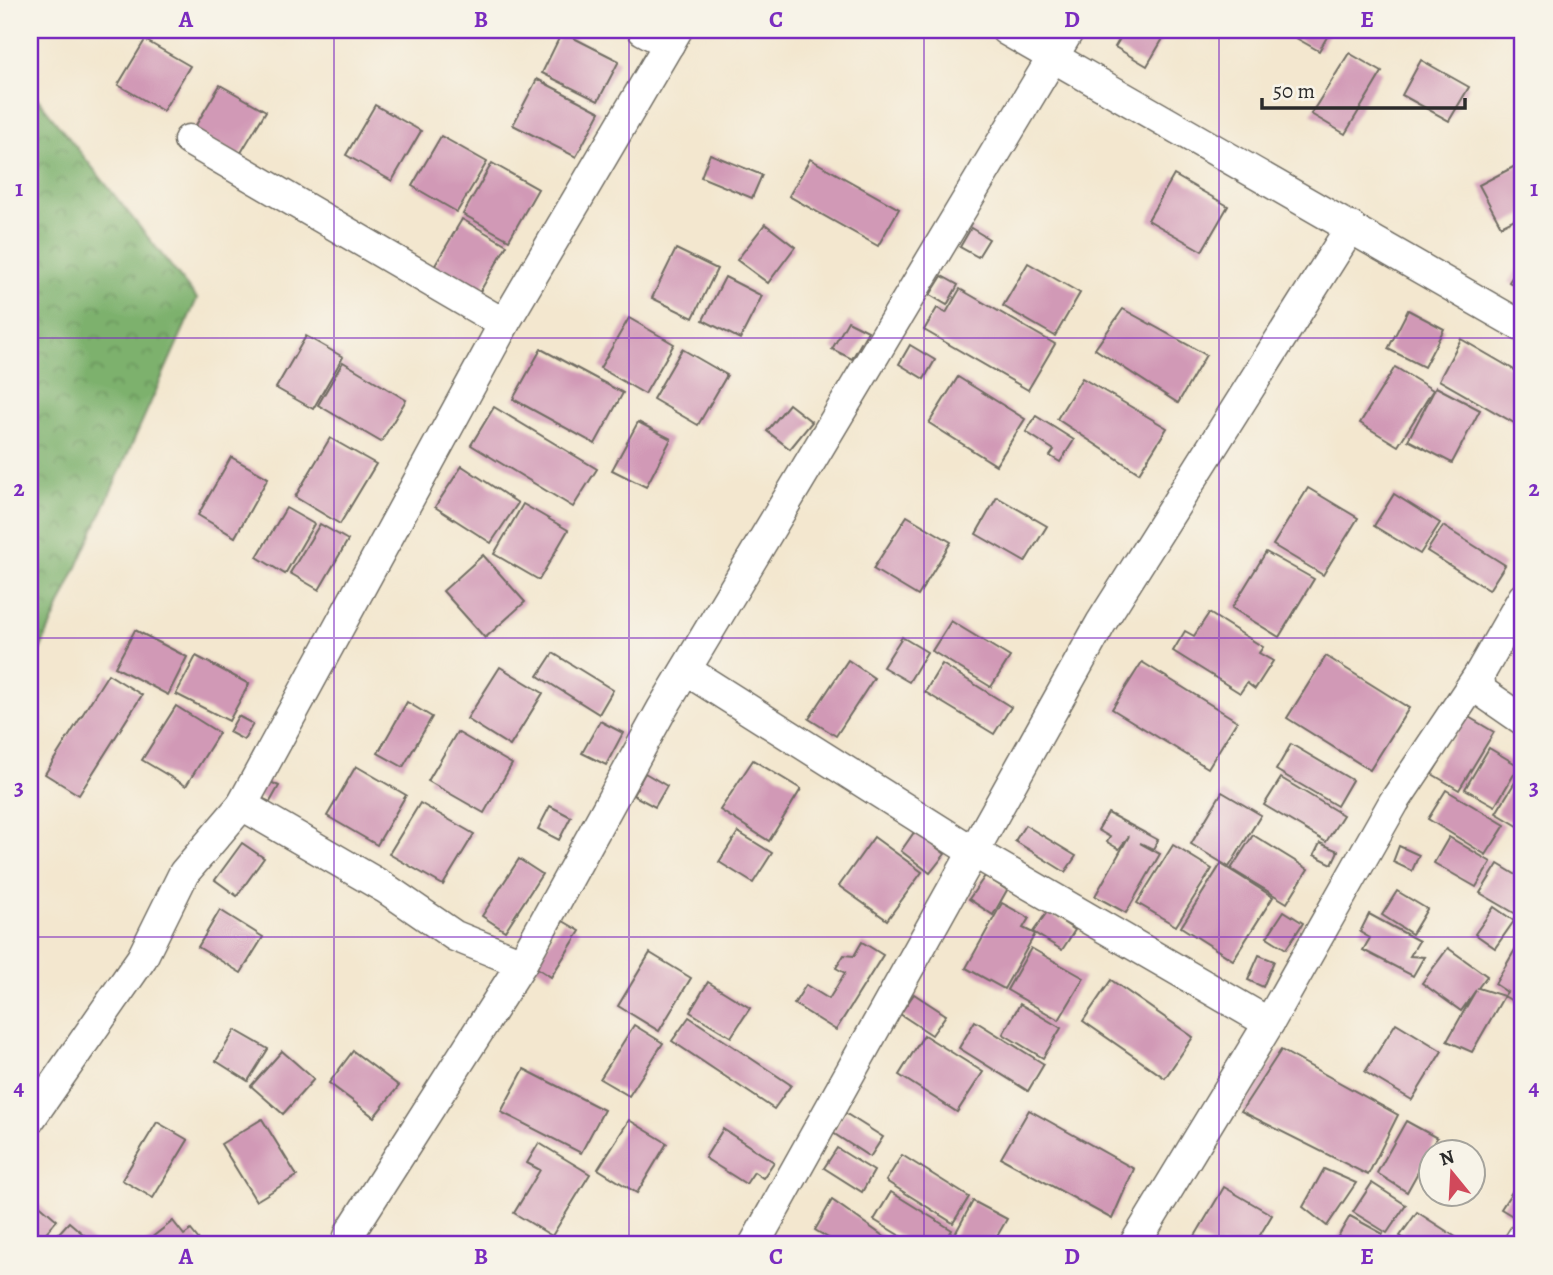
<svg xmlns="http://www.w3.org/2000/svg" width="1553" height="1275" viewBox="0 0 1553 1275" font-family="Alegreya,serif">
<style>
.forest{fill:url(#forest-crowns);stroke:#546e4c;stroke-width:2}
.building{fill:#d199b6}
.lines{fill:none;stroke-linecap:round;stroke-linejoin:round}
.street-casing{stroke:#716d64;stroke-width:33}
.street{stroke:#fff;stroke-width:30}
.grid{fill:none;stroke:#7b2cbf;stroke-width:2;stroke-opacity:0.55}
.neatline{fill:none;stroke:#7b2cbf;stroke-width:2.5}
.grid-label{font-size:23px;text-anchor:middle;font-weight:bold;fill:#7b2cbf}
</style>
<defs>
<pattern id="forest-crowns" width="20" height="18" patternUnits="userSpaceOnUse" patternTransform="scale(1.75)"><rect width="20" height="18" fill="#7db16d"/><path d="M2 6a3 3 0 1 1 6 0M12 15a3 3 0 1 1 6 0" fill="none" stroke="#67905a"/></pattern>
</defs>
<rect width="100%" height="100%" fill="#f7f3e8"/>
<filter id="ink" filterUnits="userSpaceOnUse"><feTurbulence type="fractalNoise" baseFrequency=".0143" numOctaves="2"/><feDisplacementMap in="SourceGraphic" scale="14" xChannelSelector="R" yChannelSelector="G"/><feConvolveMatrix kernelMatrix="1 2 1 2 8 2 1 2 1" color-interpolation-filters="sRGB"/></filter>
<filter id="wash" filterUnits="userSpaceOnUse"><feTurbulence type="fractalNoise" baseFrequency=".00686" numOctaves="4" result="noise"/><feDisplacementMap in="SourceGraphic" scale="28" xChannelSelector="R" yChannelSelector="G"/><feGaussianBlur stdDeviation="1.57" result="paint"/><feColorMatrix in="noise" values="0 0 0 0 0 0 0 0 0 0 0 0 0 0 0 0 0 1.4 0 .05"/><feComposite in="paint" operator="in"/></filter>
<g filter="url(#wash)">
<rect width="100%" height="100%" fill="#f3e7cf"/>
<path class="forest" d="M30 89 197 299 30 672Z"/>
<g id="blocks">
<g class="building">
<path d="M1125 30H1168L1147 66 1115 47Z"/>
<path d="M1282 30H1331L1319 51Z"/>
<path d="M562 32 619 61 598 101 542 73Z"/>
<path d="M145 40 190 66 163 111 118 85Z"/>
<path d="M1349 53 1382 72 1345 134 1311 114Z"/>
<path d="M1421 60 1469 87 1449 121 1402 95Z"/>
<path d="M537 79 600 112 576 157 513 125Z"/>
<path d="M220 85 266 111 239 156 193 130Z"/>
<path d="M375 105 421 131 392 181 346 155Z"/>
<path d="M441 136 487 162 457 212 412 186Z"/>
<path d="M710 154 762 175 752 198 701 177Z"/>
<path d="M810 159 899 209 878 246 789 196Z"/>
<path d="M492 163 538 189 509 240 463 214Z"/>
<path d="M1519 164 1523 167V215L1501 226 1479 185Z"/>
<path d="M1174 175 1228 206 1202 251 1148 220Z"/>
<path d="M462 219 507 245 478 295 433 269Z"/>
<path d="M765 224 795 247 768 283 737 260Z"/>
<path d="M971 228 989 239 978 257 960 247Z"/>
<path d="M676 249 717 269 693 318 652 298Z"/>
<path d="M1028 263 1080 293 1055 336 1003 306Z"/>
<path d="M1520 265 1523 267V292L1509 282Z"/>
<path d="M942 276 958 285 947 305 930 295Z"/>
<path d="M725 277 762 296 740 339 703 320Z"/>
<path d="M960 289 1055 344 1028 390 924 330 937 308 946 313Z"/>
<path d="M1123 309 1206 355 1178 403 1095 349Z"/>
<path d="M1408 310 1444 329 1424 367 1388 349Z"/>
<path d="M629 318 674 344 645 394 600 368Z"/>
<path d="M848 321 868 331 852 359 832 349Z"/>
<path d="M306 336 343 357 313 409 276 388Z"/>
<path d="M1461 339 1523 375V428L1439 380Z"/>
<path d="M910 345 935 360 924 379 899 364Z"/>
<path d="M541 349 623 393 595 444 513 399Z"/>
<path d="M682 349 727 375 698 425 653 399Z"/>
<path d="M343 362 406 400 381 442 318 405Z"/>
<path d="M1395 367 1433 390 1398 446 1360 423Z"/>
<path d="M958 377 1025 419 996 465 929 423Z"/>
<path d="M1082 378 1167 428 1139 473 1057 419Z"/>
<path d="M1436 387 1480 410 1452 463 1408 440Z"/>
<path d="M789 404 812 422 790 449 767 431Z"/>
<path d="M494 407 597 469 573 507 471 445Z"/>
<path d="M1036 416 1074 440 1060 462 1050 456 1054 450 1026 432Z"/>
<path d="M638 422 671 439 646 487 612 470Z"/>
<path d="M330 438 376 464 340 524 295 497Z"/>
<path d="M231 457 268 478 235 537 198 515Z"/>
<path d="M462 466 518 503 491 543 435 507Z"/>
<path d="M1308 488 1358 518 1323 575 1273 545Z"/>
<path d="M1394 494 1440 523 1420 554 1374 526Z"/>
<path d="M997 497 1047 526 1025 562 976 534Z"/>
<path d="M523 504 568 530 539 580 494 554Z"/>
<path d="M286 508 314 524 285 574 257 557Z"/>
<path d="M907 516 951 542 918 596 873 569Z"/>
<path d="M320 524 348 540 319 590 290 573Z"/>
<path d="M1443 526 1505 565 1489 590 1427 551Z"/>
<path d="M1266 552 1314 579 1279 637 1232 608Z"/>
<path d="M483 555 525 602 485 638 443 591Z"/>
<path d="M1209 613 1263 647 1259 653 1273 661 1255 689 1247 683 1240 693 1173 651 1185 631 1194 636Z"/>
<path d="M951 621 1010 657 991 687 932 651Z"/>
<path d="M135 630 187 657 168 695 115 667Z"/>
<path d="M902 637 927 652 909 682 883 667Z"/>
<path d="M553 653 613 690 599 714 538 676Z"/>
<path d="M196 656 249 684 229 721 176 694Z"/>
<path d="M1326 656 1409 708 1370 770 1287 718Z"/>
<path d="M848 660 874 678 836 736 809 719Z"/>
<path d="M1142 662 1237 721 1208 768 1112 709Z"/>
<path d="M942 664 1011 707 994 734 925 692Z"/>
<path d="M500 667 543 693 510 746 467 719Z"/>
<path d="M108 674 142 695 79 795 45 774Z"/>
<path d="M407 702 432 717 403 767 378 753Z"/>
<path d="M176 706 219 733 186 786 142 760Z"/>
<path d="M238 716 253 724 244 740 229 732Z"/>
<path d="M1467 716 1494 732 1459 790 1432 774Z"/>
<path d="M600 721 623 733 606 765 582 753Z"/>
<path d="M457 732 512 764 484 813 428 781Z"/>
<path d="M1291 744 1352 780 1337 806 1276 770Z"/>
<path d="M1489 748 1519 766 1495 806 1465 789Z"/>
<path d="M753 760 801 789 769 841 720 810Z"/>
<path d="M356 766 406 795 377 845 327 816Z"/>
<path d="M645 773 667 786 655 807 633 795Z"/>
<path d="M1520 774 1523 776V829L1496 813Z"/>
<path d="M1281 778 1343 815 1326 842 1264 805Z"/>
<path d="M264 779 279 786 270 802 255 795Z"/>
<path d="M1446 790 1505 825 1486 855 1428 819Z"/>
<path d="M1222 792 1261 815 1229 867 1191 844Z"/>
<path d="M420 803 474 834 443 885 389 854Z"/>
<path d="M550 806 571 817 559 840 538 829Z"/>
<path d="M1108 813 1158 840 1153 849 1140 843 1160 854 1126 913 1095 896 1129 836 1119 849 1107 842 1110 837 1098 830Z"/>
<path d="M1025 825 1076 856 1065 872 1015 841Z"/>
<path d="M915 831 945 854 930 873 901 851Z"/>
<path d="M738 832 772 853 753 883 719 862Z"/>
<path d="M1253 835 1308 869 1287 903 1231 869Z"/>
<path d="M874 837 922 872 887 920 839 886Z"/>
<path d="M1449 837 1491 862 1476 887 1434 863Z"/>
<path d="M242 843 264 858 237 896 215 880Z"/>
<path d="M1320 843 1338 851 1332 864 1314 855Z"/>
<path d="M1173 845 1212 869 1176 926 1137 903Z"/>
<path d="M1399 846 1419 855 1412 871 1393 862Z"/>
<path d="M519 859 542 874 505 931 482 916Z"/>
<path d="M1221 864 1273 897 1233 960 1181 927Z"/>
<path d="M1498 864 1523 879V902L1516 914 1480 893Z"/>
<path d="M985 876 1007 890 993 915 969 899Z"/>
<path d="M1397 891 1427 909 1412 934 1382 915Z"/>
<path d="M1002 903 1029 918 1023 928 1035 934 1004 989 966 968Z"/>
<path d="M1494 907 1514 921 1495 948 1475 934Z"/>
<path d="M220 910 263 937 241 973 198 947Z"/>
<path d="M1284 911 1303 923 1286 949 1267 937Z"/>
<path d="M1047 912 1075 930 1062 950 1033 932Z"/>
<path d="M1369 914 1419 941 1410 956 1424 957 1413 976 1363 950 1370 938 1360 932Z"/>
<path d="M563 921 580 931 551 977 534 966Z"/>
<path d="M862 942 883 955 836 1030 794 1004 806 985 829 999 845 973 836 968 844 955 854 956Z"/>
<path d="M1031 948 1084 978 1059 1020 1007 990Z"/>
<path d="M1448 948 1487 976 1478 988 1504 996 1472 1052 1447 1041 1476 990 1461 1011 1422 983Z"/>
<path d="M1516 948 1523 953V1007L1504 996 1507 992 1495 984Z"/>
<path d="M650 953 691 978 659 1031 618 1006Z"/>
<path d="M1259 955 1274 961 1263 987 1248 980Z"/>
<path d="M1111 980 1193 1037 1165 1078 1083 1021Z"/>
<path d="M708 982 750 1008 731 1037 690 1012Z"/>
<path d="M914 994 946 1015 932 1035 900 1014Z"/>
<path d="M1020 1004 1061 1028 1043 1058 1003 1034Z"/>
<path d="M689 1017 791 1085 774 1109 672 1041Z"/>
<path d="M975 1021 1044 1064 1028 1091 959 1048Z"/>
<path d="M1396 1023 1442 1051 1412 1100 1365 1072Z"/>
<path d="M634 1025 663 1043 629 1096 600 1079Z"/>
<path d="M235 1030 268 1049 248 1081 216 1061Z"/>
<path d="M924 1035 983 1072 957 1112 899 1075Z"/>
<path d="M1281 1050 1398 1115 1368 1175 1241 1111Z"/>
<path d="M282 1051 314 1079 283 1114 251 1086Z"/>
<path d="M353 1051 399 1086 374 1117 329 1083Z"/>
<path d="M524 1069 604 1110 581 1153 501 1112Z"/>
<path d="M1029 1110 1134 1169 1112 1219 1001 1158Z"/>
<path d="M845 1113 883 1137 870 1157 833 1133Z"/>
<path d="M262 1119 297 1176 256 1201 221 1144Z"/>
<path d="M629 1120 667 1143 637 1193 598 1169Z"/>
<path d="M1406 1121 1437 1138 1407 1192 1377 1173Z"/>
<path d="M157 1122 188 1140 153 1198 122 1180Z"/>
<path d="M723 1129 774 1162 763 1178 754 1172 746 1184 705 1158Z"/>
<path d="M539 1143 590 1174 552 1236 514 1213 540 1170 527 1163Z"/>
<path d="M837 1148 874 1171 862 1192 824 1168Z"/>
<path d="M902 1155 969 1197 953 1223 886 1181Z"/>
<path d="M1324 1169 1356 1183 1327 1226 1303 1207Z"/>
<path d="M1519 1181 1523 1184 1521 1221 1501 1209Z"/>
<path d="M1372 1183 1406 1205 1387 1233 1353 1212Z"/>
<path d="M1224 1187 1272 1215 1254 1245H1212L1195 1236Z"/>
<path d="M891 1192 952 1230 943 1245H915L874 1220Z"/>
<path d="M832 1200 886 1238 881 1245H840L815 1230Z"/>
<path d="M973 1201 1007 1219 992 1245H949Z"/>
<path d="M36 1202 57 1220 36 1244 30 1240V1209Z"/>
<path d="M1417 1212 1468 1245H1414L1400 1236Z"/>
<path d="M1350 1216 1383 1234 1377 1245H1333Z"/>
<path d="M173 1221 184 1235 191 1230 203 1245H142Z"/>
<path d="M69 1222 96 1245H48Z"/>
</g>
</g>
</g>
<g filter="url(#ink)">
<use href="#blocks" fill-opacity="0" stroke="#716d64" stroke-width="2"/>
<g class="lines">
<defs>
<g id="street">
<path d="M643 30 669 44"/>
<path d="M1006 30 1523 327"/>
<path d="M189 140 504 324"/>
<path d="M686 670 972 851 1269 1023"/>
<path d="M1479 675 1481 691 1523 720"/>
<path d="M242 805 504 324 677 30"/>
<path d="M30 1119 142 958 184 873 242 805 385 888 455 936 522 963"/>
<path d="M346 1245 351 1231 522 963 662 709 1069 30"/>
<path d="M754 1245 1101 623 1351 227"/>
<path d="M1134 1245 1269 1023 1394 802 1479 675 1523 598"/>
<path d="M1518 1245 1523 1237"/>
</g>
</defs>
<use href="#street" class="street-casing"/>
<use href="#street" class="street"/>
</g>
</g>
<path class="grid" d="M334 30V1245M629 30V1245M924 30V1245M1219 30V1245M30 338H1523M30 638H1523M30 937H1523"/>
<rect width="1553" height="1275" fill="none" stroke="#f7f3e8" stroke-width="77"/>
<g transform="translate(1452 1173) rotate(342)"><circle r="33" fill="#f7f3e8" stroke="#a5a39c" stroke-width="2"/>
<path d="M0-5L12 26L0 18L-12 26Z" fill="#d1495b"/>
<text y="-10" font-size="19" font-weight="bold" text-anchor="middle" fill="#2b2b2b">N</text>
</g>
<path d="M1262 98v10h203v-10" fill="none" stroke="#2b2b2b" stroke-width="3.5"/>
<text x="1273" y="98" font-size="21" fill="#2b2b2b" stroke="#f7f3e8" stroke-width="5" paint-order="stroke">50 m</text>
<rect x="38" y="38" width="1476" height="1198" class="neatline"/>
<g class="grid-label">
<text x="186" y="27">A</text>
<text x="481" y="27">B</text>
<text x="776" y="27">C</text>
<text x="1072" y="27">D</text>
<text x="1367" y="27">E</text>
<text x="19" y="196">1</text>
<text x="1534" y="196">1</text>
<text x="19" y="496">2</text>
<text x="1534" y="496">2</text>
<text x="19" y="795">3</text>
<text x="1534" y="795">3</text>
<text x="19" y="1095">4</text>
<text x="1534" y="1095">4</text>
<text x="186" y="1264">A</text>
<text x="481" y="1264">B</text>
<text x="776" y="1264">C</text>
<text x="1072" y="1264">D</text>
<text x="1367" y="1264">E</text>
</g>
</svg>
